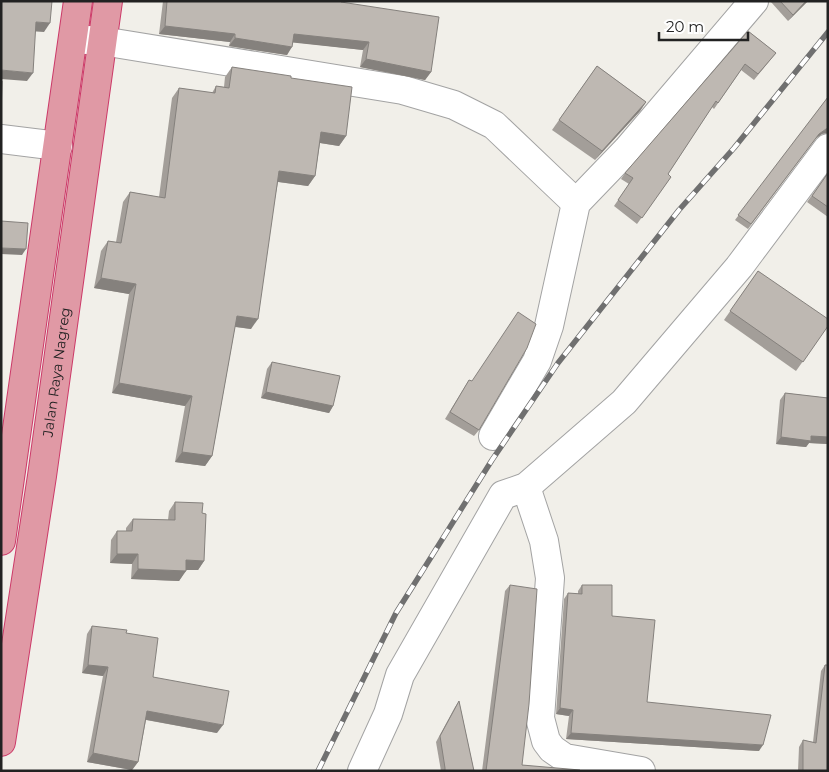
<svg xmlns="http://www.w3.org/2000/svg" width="829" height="772" viewBox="0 0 829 772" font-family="Montserrat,sans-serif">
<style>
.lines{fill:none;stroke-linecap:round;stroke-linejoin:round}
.street-casing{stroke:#a3a3a3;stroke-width:30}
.highway-casing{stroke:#cc3968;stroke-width:30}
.street{stroke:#fff;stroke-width:28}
.highway{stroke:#e099a5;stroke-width:28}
.rail-casing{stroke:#707070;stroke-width:5.5}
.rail{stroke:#fff;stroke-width:4;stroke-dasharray:11;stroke-linecap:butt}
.wall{fill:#a39e99}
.shaded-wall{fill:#85817d}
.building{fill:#beb8b2;stroke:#85817d}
.labels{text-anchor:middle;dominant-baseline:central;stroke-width:5;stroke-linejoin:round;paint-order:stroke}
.street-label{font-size:14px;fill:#222;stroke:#fff}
</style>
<rect width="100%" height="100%" fill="#f1efe9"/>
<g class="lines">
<defs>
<g id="street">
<path d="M73 39 102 41 403 90 454 105 494 125 576 203"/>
<path d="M1 139 58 146"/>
<path d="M493 436 537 361 549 326 576 203 627 150 754 1"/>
<path d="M526 487 544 541 550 578 540 718 546 741 552 749 565 758 641 771"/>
<path d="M362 771 388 714 400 675 503 495 526 487 624 402 739 267 828 148"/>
</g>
<g id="highway">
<path d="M1 541 78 1"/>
<path id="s1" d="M1 742 42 476 108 1"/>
</g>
</defs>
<use href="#street" class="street-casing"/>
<use href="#highway" class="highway-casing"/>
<use href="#street" class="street"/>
<use href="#highway" class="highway"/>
<defs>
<path id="rail" d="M318 771 396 613 492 460 558 363 679 210 734 148 828 32"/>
</defs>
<use href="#rail" class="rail-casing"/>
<use href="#rail" class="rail"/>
</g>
<g class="wall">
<path d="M163 1H341V2L431 72 425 80 360 67 363 50 293 42 287 55 229 46 230 42 159 34Z"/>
<path d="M772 1H808L788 21 771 2Z"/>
<path d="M748 31 776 53 754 80 741 70 714 109 712 107 668 174 671 177 637 224 614 206 629 184 621 179 625 173Z"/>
<path d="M597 66 646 102 640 111 595 160 552 130Z"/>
<path d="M232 67 291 78 346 136 339 146 320 143 315 176 308 186 278 182 251 329 235 327 212 456 205 466 175 462 185 406 112 393 129 294 94 288 101 251 108 241 116 242 123 202 130 192 159 197 172 98 179 88 212 93 216 86 224 87 225 77Z"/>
<path d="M828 97 822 134 815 139 748 229 735 220Z"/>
<path d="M828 173V217L807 202Z"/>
<path d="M758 271 828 326 796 371 724 320Z"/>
<path d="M272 362 333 406 329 413 261 398 267 369Z"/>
<path d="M469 380 479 430 474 436 445 419Z"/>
<path d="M785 393 828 398V444L809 443 806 447 776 444 780 400Z"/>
<path d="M175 502 202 513 204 561 198 570H186L179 581 131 579 132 564 110 563 111 540 117 531H126V528L133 519 168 520 169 511Z"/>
<path d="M510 585 522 765 579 771H482L505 591Z"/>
<path d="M582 585 612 616 647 702 759 751 566 739 569 716 556 714 564 599 568 593 578 594V591Z"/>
<path d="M92 626 126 633 153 677 217 733 146 720 138 762 132 770 87 762 103 676 82 673 87 634Z"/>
<path d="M825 665 828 771H798L799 747 803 740 813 742 821 671Z"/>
<path d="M459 701 474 771H441L436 742 455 707Z"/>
</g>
<g class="shaded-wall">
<path d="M806 1H808L788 21 793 15Z"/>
<path d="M36 22 50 23 44 32 29 31Z"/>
<path d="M165 26 235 34 230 42 159 34Z"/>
<path d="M294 34 369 42 363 50 288 42Z"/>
<path d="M235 38 292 47 287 55 229 46Z"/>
<path d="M366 59 431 72 425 80 360 67Z"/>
<path d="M1 70 33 73 27 81 1 79Z"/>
<path d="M646 102 640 111 595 160 602 151Z"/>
<path d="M828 128V133L822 134 815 139 748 229 819 134 826 129Z"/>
<path d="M321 132 346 136 339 146 314 142Z"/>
<path d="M279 171 315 176 308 186 272 181Z"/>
<path d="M1 248 26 249 22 255 1 254Z"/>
<path d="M101 278 136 284 129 294 94 288Z"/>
<path d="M237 316 258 319 251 329 230 326Z"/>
<path d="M119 383 192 396 185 406 112 393Z"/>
<path d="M266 392 333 406 329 413 261 398Z"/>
<path d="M811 436 828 437V444L809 443 806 447 776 444 781 437Z"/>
<path d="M182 452 212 456 205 466 175 462Z"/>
<path d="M117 554H138L132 564 110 563Z"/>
<path d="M186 560 204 561 198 570H180Z"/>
<path d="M138 569 186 571 179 581 131 579Z"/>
<path d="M88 665 108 667 103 676 82 673Z"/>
<path d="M560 708 573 710 569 716 556 714Z"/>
<path d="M147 711 223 725 217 733 142 719Z"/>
<path d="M571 733 763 745 759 751 566 739Z"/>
<path d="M93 753 138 762 132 770 87 762Z"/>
</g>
<g class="building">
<path d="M1 1H52L50 23 36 22 33 73 1 70Z"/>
<path d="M167 1H341V2L439 17 431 72 366 59 369 42 294 34 292 47 235 38V34L165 26Z"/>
<path d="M780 1H806L793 15Z"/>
<path d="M748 31 776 53 758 74 745 64 718 103 716 101 668 174 671 177 642 218 618 200 633 178 625 173Z"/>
<path d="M597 66 646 102 602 151 559 120Z"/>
<path d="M232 67 291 76V78L352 87 346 136 321 132 315 176 279 171 258 319 237 316 212 456 182 452 192 396 119 383 136 284 101 278 108 241 121 243 130 192 165 198 179 88 215 93 216 86 229 88Z"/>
<path d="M1 81H2L1 117Z"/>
<path d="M828 97V128L826 129 819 134 751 224 738 215Z"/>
<path d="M828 173V207L812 196Z"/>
<path d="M1 221 28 223 26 249 1 248Z"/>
<path d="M758 271 828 319V326L803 362 730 311Z"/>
<path d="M518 312 536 324 527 348 479 430 450 412 469 380 472 381Z"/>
<path d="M272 362 340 376 333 406 266 392Z"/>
<path d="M785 393 828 398V437L811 436V441L781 437Z"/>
<path d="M175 502 203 503 202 513 206 514 204 561 186 560V571L138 569V554H117V531H132L133 519 175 520Z"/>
<path d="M510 585 537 589 529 704 522 765 580 770 579 771H486Z"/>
<path d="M582 585H612V616L655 620 647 702 771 715 763 745 571 733 573 710 560 708 568 593 582 594Z"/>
<path d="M92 626 127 630 126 633 158 638 153 677 229 691 223 725 147 711 138 762 93 753 108 667 88 665Z"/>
<path d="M825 665H828V771H803V740L816 743Z"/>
<path d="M459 701 474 771H445V768L440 736Z"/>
</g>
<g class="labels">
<g class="street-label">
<text stroke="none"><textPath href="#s1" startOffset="374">Jalan Raya Nagreg</textPath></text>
</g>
</g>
<rect width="829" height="772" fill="none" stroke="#222222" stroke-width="5"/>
<path d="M659 32v8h89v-8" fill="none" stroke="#222222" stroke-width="2.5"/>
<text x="666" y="32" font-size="15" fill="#222222" stroke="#ffffff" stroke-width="4" paint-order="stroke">20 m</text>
</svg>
